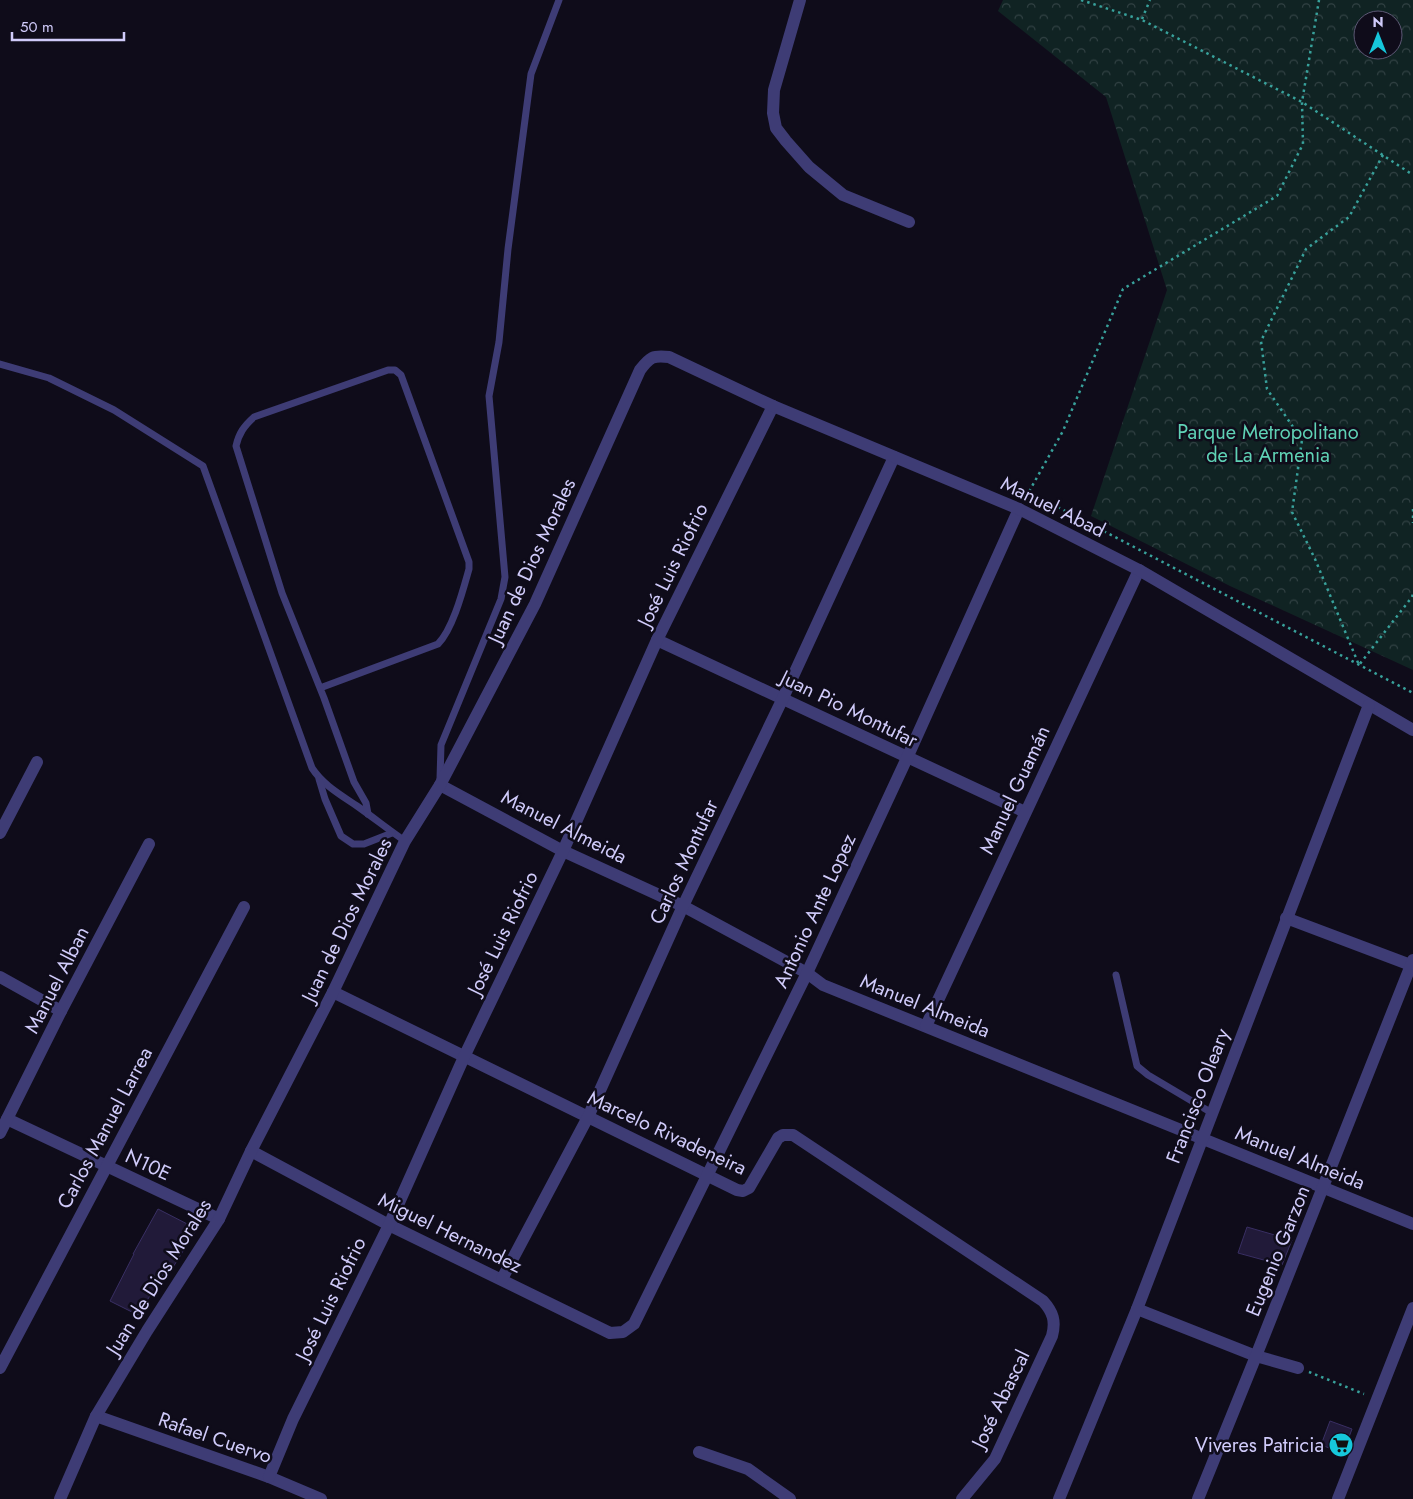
<svg xmlns="http://www.w3.org/2000/svg" width="1413" height="1499" viewBox="0 0 1413 1499" font-family="Jost,sans-serif">
<style>
.park{fill:url(#park-crowns);fill-rule:evenodd}
.building{fill:#211a39;stroke:#392f63}
.lines{fill:none;stroke-linecap:round;stroke-linejoin:round}
.path{stroke:#38a19b;stroke-width:2.5;stroke-dasharray:2.5 4;stroke-linecap:butt}
.lane{stroke:#3e3c75;stroke-width:7}
.street{stroke:#3e3c75;stroke-width:12}
.labels{text-anchor:middle;dominant-baseline:central;stroke-width:5;stroke-linejoin:round;paint-order:stroke}
.park-label{font-size:20px;fill:#5fd1b5;stroke:#0f0c1a}
.street-label{font-size:20px;fill:#d0cbfa;stroke:#0f0c1a}
.poi-label{font-size:20px;fill:#d0cbfa;stroke:#0f0c1a;text-anchor:end}
</style>
<defs>
<pattern id="park-crowns" width="20" height="18" patternUnits="userSpaceOnUse" patternTransform="scale(1.25)"><rect width="20" height="18" fill="#102323"/><path d="M2 6a3 3 0 1 1 6 0M12 15a3 3 0 1 1 6 0" fill="none" stroke="#324244"/></pattern>
</defs>
<rect width="100%" height="100%" fill="#0f0c1a"/>
<path class="park" d="M1003 0H1413V670L1230 586 1091 516 1167 290 1106 97 998 11ZM1363 20H1393V50H1363Z"/>
<g class="building">
<path d="M158 1209 197 1229 170 1272 166 1270 138 1315 110 1301 134 1254H133Z"/>
<path d="M1247 1227 1292 1240 1282 1265 1238 1253Z"/>
<path d="M1330 1421 1352 1429 1343 1453 1321 1445Z"/>
</g>
<g class="lines">
<g class="path">
<path d="M1081 0 1142 20 1302 102 1413 175"/>
<path d="M1142 19 1150 0"/>
<path d="M1383 155 1349 217 1306 249 1261 341 1267 389 1302 440 1292 512 1315 559 1359 665 1412 597 1413 594"/>
<path d="M1029 492 1413 693"/>
<path d="M1026 497 1063 431 1123 289 1277 196 1303 144 1302 102 1319 0"/>
<path d="M1413 509V523"/>
<path d="M1309 1372 1364 1394"/>
</g>
<g class="lane">
<path d="M0 364 49 378 114 410 203 466 312 768C323 785 341 795 357 806 374 818 389 830 405 841"/>
<path d="M320 688 438 644C453 629 463 590 469 569V562L401 375 395 370H388L254 417C244 426 239 433 236 446L282 593 324 698 354 782 366 803 368 814"/>
<path d="M319 779 325 799 341 836 353 844H364L392 833"/>
<path d="M440 779 441 745 501 599 505 577 489 396 499 342 508 249 531 74 559 0"/>
<path d="M1116 975 1137 1066 1148 1075 1212 1113"/>
</g>
<g class="street">
<path d="M800 0 774 90 773 113 776 128 786 141 809 167 843 195 909 222"/>
<path d="M657 640 1025 812"/>
<path d="M440 785 563 851 683 906 807 973 823 985 1413 1224"/>
<path d="M0 833 37 762"/>
<path d="M1286 918 1413 966"/>
<path d="M0 977 61 1011"/>
<path d="M333 992 737 1190 743 1191 749 1188 778 1138 783 1135H793L1043 1301C1053 1312 1056 1321 1052 1336L995 1459 962 1499"/>
<path d="M926 1026 1139 570"/>
<path d="M7 1119 219 1219"/>
<path d="M0 1133 61 1011 149 844"/>
<path d="M251 1151 389 1225 610 1333 623 1332 634 1324 807 973 907 758 1019 509"/>
<path d="M502 1279 588 1117 683 906 783 698 894 457"/>
<path d="M1137 1309 1256 1356 1298 1368"/>
<path d="M0 1368 244 907"/>
<path d="M96 1416 269 1477 321 1499"/>
<path d="M699 1452 748 1469 790 1499"/>
<path d="M269 1477 293 1419 389 1225 464 1057 563 851 657 640 773 406"/>
<path d="M60 1499 96 1416 147 1331 219 1219 251 1151 333 992 405 841 440 785 535 604 640 370C650 357 653 355 669 357L773 406 1019 509 1139 570 1413 730"/>
<path d="M1059 1499 1137 1309 1369 705"/>
<path d="M1198 1499 1256 1356 1413 960"/>
<path d="M1338 1499 1413 1308"/>
</g>
</g>
<defs>
<symbol id="supermarket-disc" viewBox="-11 -11 22 22"><circle r="9.5" fill="#16c7db" stroke="#0f0c1a"/><path d="M-6-5.5h2.5l.6 2H6L4.5 2H-2.5L-4.4-4H-6ZM-1.5 3.2a1.3 1.3 0 1 0 .1 0ZM3 3.2a1.3 1.3 0 1 0 .1 0Z" fill="#111"/></symbol>
</defs>
<g fill-rule="evenodd">
<use href="#supermarket-disc" x="1327" y="1431" width="28" height="28"/>
</g>
<g class="labels">
<g class="park-label">
<text x="1268" y="432">Parque Metropolitano<tspan x="1268" dy="23">de La Armenia</tspan></text>
</g>
<g class="street-label">
<text transform="translate(1053 507) rotate(26)">Manuel Abad</text>
<text transform="translate(532 561) rotate(-65)">Juan de Dios Morales</text>
<text transform="translate(673 565) rotate(-64)">José Luis Riofrio</text>
<text transform="translate(849 709) rotate(26)">Juan Pio Montufar</text>
<text transform="translate(1015 790) rotate(-65)">Manuel Guamán</text>
<text transform="translate(564 827) rotate(27)">Manuel Almeida</text>
<text transform="translate(684 862) rotate(-65)">Carlos Montufar</text>
<text transform="translate(815 911) rotate(-65)">Antonio Ante Lopez</text>
<text transform="translate(347 920) rotate(-64)">Juan de Dios Morales</text>
<text transform="translate(503 933) rotate(-64)">José Luis Riofrio</text>
<text transform="translate(57 980) rotate(-63)">Manuel Alban</text>
<text transform="translate(925 1006) rotate(22)">Manuel Almeida</text>
<text transform="translate(1198 1096) rotate(-69)">Francisco Oleary</text>
<text transform="translate(105 1128) rotate(-62)">Carlos Manuel Larrea</text>
<text transform="translate(667 1133) rotate(25)">Marcelo Rivadeneira</text>
<text transform="translate(1300 1158) rotate(22)">Manuel Almeida</text>
<text transform="translate(148 1165) rotate(25)">N10E</text>
<text transform="translate(450 1233) rotate(26)">Miguel Hernandez</text>
<text transform="translate(1278 1251) rotate(-68)">Eugenio Garzon</text>
<text transform="translate(159 1277) rotate(-58)">Juan de Dios Morales</text>
<text transform="translate(331 1299) rotate(-64)">José Luis Riofrio</text>
<text transform="translate(1001 1399) rotate(-64)">José Abascal</text>
<text transform="translate(215 1438) rotate(19)">Rafael Cuervo</text>
</g>
<g class="poi-label">
<text x="1324" y="1445">Viveres Patricia</text>
</g>
</g>
<g transform="translate(1378 35)"><circle r="24" fill="#0f0c1a" stroke="#5c5874"/>
<path d="M0-4L9 19L0 12L-9 19Z" fill="#16c7db"/>
<text y="-8" font-size="14" font-weight="bold" text-anchor="middle" fill="#d0cbfa">N</text>
</g>
<path d="M12 32v8h112v-8" fill="none" stroke="#d0cbfa" stroke-width="2.5"/>
<text x="20" y="32" font-size="15" fill="#d0cbfa" stroke="#0f0c1a" stroke-width="4" paint-order="stroke">50 m</text>
</svg>
